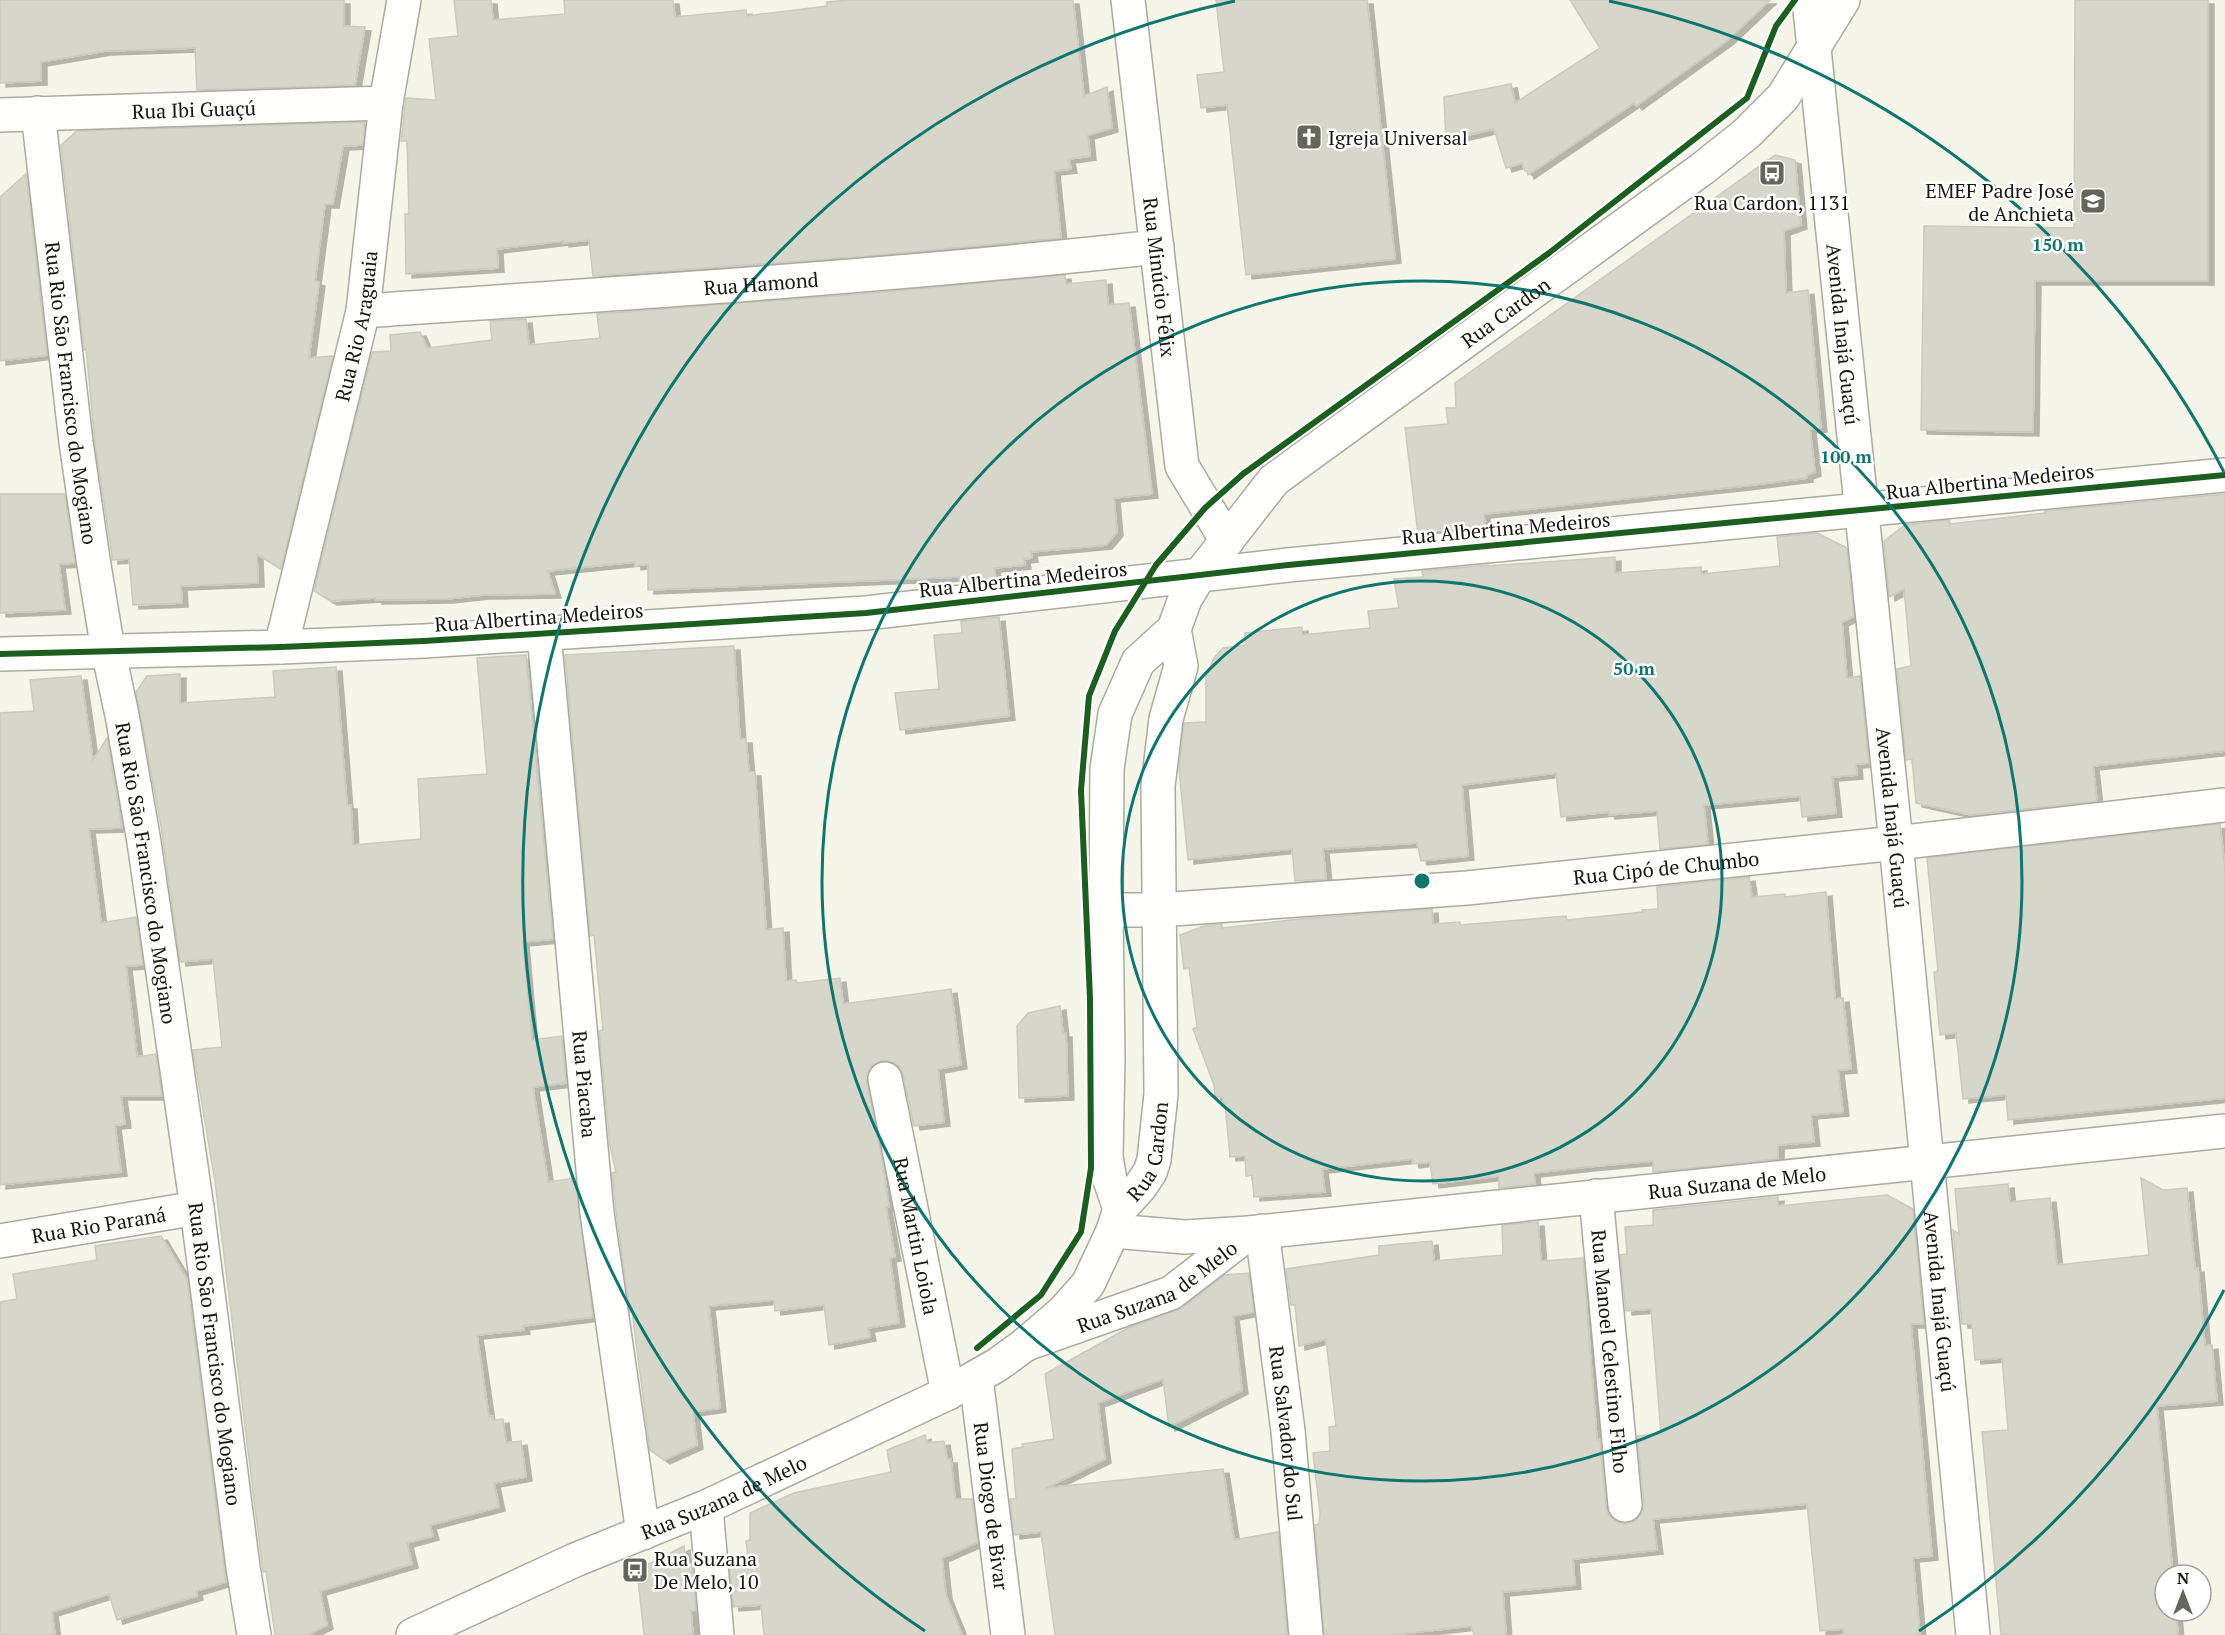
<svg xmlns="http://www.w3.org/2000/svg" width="2225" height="1635" viewBox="0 0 2225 1635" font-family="'PT Serif',serif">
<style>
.building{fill:#d6d7ca;stroke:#c9cac0;stroke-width:1.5;filter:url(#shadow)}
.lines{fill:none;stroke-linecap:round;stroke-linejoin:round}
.street-casing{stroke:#aaaba1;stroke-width:36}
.secondary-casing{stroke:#aaaba1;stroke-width:36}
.street{stroke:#fefefc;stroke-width:33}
.secondary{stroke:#fefefc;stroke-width:33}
.cycleway-casing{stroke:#fff;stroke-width:10}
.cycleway{stroke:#1b5e20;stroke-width:6}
.ring{fill:none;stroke:#0f766e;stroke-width:3}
.labels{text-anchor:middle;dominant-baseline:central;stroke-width:5;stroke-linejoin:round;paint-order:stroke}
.street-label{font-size:20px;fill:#16170e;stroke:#fff}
.poi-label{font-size:20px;fill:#16170e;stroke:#fff;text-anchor:start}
.centre{fill:#0f766e;stroke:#fff;stroke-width:3}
.ring-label{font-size:18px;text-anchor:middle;font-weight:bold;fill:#0f766e;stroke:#fff;stroke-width:5;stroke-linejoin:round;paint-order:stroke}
</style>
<defs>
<filter id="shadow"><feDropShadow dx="6" dy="4" stdDeviation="0" flood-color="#0004"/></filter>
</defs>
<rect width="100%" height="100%" fill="#f5f6e9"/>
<g class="building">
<path d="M0 0H344V26L365 27 355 85 197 90 195 48 105 51 41 62V81L0 83Z"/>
<path d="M454 0H491L493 20 565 14 564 0H673L675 17 746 10 747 16 827 6V2L849 0H1073L1084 96 1107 87 1112 128 1088 135 1090 156 1069 159 1071 169 1054 171 1061 238 858 257 593 276 589 240 563 243V241L497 249 498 268 406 274 405 214H409L407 141H401L406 98 436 100 429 39 458 36Z"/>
<path d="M1216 0H1367L1395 259 1246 275 1227 105 1201 108 1197 75 1224 72Z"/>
<path d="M1570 0H1770L1728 40 1636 106 1634 103 1528 175 1527 171H1525L1522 163 1506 168 1494 129 1446 140 1444 97 1511 84 1515 103 1600 48Z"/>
<path d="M2075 0H2208V281H2035L2033 432 1921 430 1924 226 2074 228Z"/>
<path d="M365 122 363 145 343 146 333 204H325L315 281 319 282 309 358 333 356 281 569 257 554 258 583 181 586 182 603 133 605 129 559 112 560V556L95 444 87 358 86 349 84 350 61 145 77 131Z"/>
<path d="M1775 155 1795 160 1801 225 1784 231 1786 293 1808 290 1821 428 1810 429 1815 472 1807 475V478L1744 486 1484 514 1485 527 1418 534 1405 428 1448 424 1446 408H1456L1455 383Z"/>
<path d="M26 174 47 355 0 361V197Z"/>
<path d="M1065 275 1066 284 1106 280 1108 305 1129 303 1152 494 1114 498 1117 532 1106 545 1031 552 1032 558 1024 559 1025 565 994 568 996 579 960 583 959 577 648 590V564L635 566V562L548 571 555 594 483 595 447 599 376 600 375 598 331 601 314 591 372 352 391 351 390 335 420 332 427 348 492 340 490 321 526 319 529 345 600 338 597 314 861 294Z"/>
<path d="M0 494H65L75 563 59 564 65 610 0 613Z"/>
<path d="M2225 494V751L2093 766 2097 801 1971 815 1916 803 1912 759 1906 760 1897 669 1911 666 1904 589 1889 597 1884 541 1905 525 1949 520 1950 524 2045 513V511Z"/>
<path d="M1817 533 1847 548 1854 616 1842 622 1847 678 1860 676 1869 763 1856 764 1857 775 1832 777 1836 813 1802 817 1800 796 1704 805 1708 844 1660 849 1657 811 1609 815 1608 812 1561 817 1556 773 1462 785 1468 856 1421 861 1417 843 1323 849 1326 879 1295 881 1292 849 1188 860 1179 769 1184 723 1206 722V677L1214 658 1223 648 1246 645 1245 633 1302 627V635L1370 628 1368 611 1399 608 1394 579 1423 577 1422 571 1488 565V566L1615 557V573L1701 567 1702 574 1780 566 1777 537Z"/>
<path d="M999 617 1009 716 900 730 895 693 939 689 934 635 962 633 961 621Z"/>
<path d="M734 646 740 739H746L749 772H755L766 930 783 928 786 981 796 980 797 983 840 978 843 1004 951 989 961 1065 938 1069 944 1122 914 1126 903 1075 899 1066 890 1061H881L872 1065 867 1074V1083L882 1158 889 1207H886L895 1257 890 1258 899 1323 868 1328 870 1337 829 1345 824 1305 775 1311 774 1300 709 1306 720 1408 693 1412 697 1445 664 1460 650 1450 632 1311 630 1312 616 1211 612 1173 616 1172 610 1146 599 1031 603 1030 594 935 590 936 565 655Z"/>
<path d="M526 655 553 939 523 942 532 1040 562 1036 566 1083 533 1087 548 1182 575 1178 593 1317 523 1326 524 1330 477 1335 489 1417 493 1416V1420L503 1419 506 1443 521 1441 526 1477 494 1483 499 1507 430 1525 433 1536 407 1543 412 1564 320 1591 327 1625 307 1635H275L266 1571 263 1572 262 1564 215 1182 193 1050 222 1047 213 959 180 962 161 826 136 692 147 676 180 674V703L275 697 273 671 336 667 347 805H351L353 845 421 839 418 779 487 774 477 658Z"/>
<path d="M81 676 93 760 107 738 122 828 89 829 101 923 136 917 143 965 126 966 137 1057 156 1054 162 1096H121L125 1124 115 1125 121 1172 0 1185V713L34 711 30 680Z"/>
<path d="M2220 824 2225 869V1098L2008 1120 2006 1095 1963 1099 1956 1033 1940 1035 1934 972 1938 971 1927 858Z"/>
<path d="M1749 877 1752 897 1785 894V897L1826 892 1835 999 1843 998 1851 1069 1838 1070 1843 1112 1811 1115 1814 1142 1778 1145V1159L1653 1172V1161L1587 1167 1534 1173 1535 1184 1499 1188V1176L1433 1184 1430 1162 1413 1164 1412 1159 1322 1169 1325 1192 1254 1197 1252 1175 1246 1176 1245 1156 1230 1157 1225 1104H1223V1097H1215L1214 1085 1193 1029 1197 1027 1189 968 1184 969 1180 935 1204 926 1222 924V928L1299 919 1432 909 1433 924 1460 922V925L1566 916 1567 920 1643 912 1642 910 1658 909 1657 887Z"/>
<path d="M1060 1006 1063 1033H1066L1068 1096 1019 1098 1017 1026 1028 1013Z"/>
<path d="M2141 1178 2163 1190 2187 1188 2195 1269 2198 1268 2205 1346 2212 1345 2217 1401 2157 1406 2173 1575H2165V1611H2176L2178 1635H2001L1982 1432 2008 1430 2002 1358 1975 1360 1972 1324H1962L1953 1230 1959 1234 1955 1189 2008 1184 2010 1202 2050 1198 2057 1265 2149 1255Z"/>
<path d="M1887 1195 1913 1209 1924 1324H1911L1932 1556 1913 1558 1920 1635H1844L1843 1629 1820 1631 1807 1504 1653 1519 1657 1550 1573 1559 1575 1585 1503 1592 1506 1635H1474L1471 1626 1392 1635H1324L1315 1525 1319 1524 1320 1513 1313 1453 1330 1451 1329 1427 1336 1426 1326 1339 1299 1346 1295 1305H1291L1286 1269 1379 1255V1246L1432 1241 1434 1261 1503 1255 1502 1225 1538 1222 1541 1261 1583 1258 1597 1440 1600 1439 1606 1507 1609 1515 1617 1522 1627 1524 1635 1521 1642 1513 1644 1504 1637 1436 1661 1434 1651 1309 1626 1311 1620 1255 1627 1254 1625 1227 1653 1225V1210L1778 1197V1206Z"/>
<path d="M161 1236 187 1279 226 1582 196 1591 197 1596 117 1620 109 1594 52 1612 55 1635H0V1302L17 1299 13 1274 97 1260 95 1246Z"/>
<path d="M1249 1273 1254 1312 1233 1316 1242 1390 1169 1427 1163 1379 1098 1403 1105 1459 1046 1488 1223 1469 1234 1540 1278 1532 1287 1635H1055L1041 1532 1014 1535 1010 1499H1016L1012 1449 1023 1447 1022 1444 1054 1439 1045 1374 1128 1328 1182 1308 1225 1275Z"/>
<path d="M925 1435 927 1443 944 1441 947 1459H951L955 1499H972L978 1542 942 1558 946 1595 962 1635H764L761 1605 733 1607 729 1559 748 1556 746 1541 750 1540V1513L794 1493 891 1472 887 1450Z"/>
<path d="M684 1546 686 1564H692L696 1610 691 1611 693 1635H644L637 1570Z"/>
</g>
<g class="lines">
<defs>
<g id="street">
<path id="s1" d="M1128 0 1182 466 1227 541"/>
<path id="s2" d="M1809 0 1896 843 1973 1635"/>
<path id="s3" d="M38 113 76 442 93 559 108 650 122 715 144 842 197 1208 243 1567 254 1635"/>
<path id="s4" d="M0 115 386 103"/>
<path id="s5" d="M363 311C628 293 893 276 1157 247"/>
<path id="s6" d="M544 634 597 1213 643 1533"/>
<path id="s7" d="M281 647 363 311 386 103 404 0"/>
<path d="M0 654 281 647 424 641 866 613 1288 565 2225 475"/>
<path id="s8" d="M1106 910H1159L1467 888 1896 843 2225 805"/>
<path id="s9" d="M885 1079 948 1393"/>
<path id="s10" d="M1596 1196 1625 1505"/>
<path id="s11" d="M1113 1231 1185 1237 1249 1233 2225 1131"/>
<path id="s12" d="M1262 1231 1288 1431 1306 1635"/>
<path id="s13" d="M0 1241 197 1208"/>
<path id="s14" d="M1026 1344 1171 1293 1249 1233"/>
<path id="s15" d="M976 1378 1008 1635"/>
<path d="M706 1507 717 1635"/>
</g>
<g id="secondary">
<path id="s16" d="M1120 1209 1110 1180 1106 1157 1108 1059 1106 910 1107 769 1115 714 1138 662 1174 629 1185 599 1199 576 1274 480 1702 169 1746 134 1783 97 1843 0"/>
<path id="s17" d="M413 1635 575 1560 706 1507 948 1393 997 1365 1026 1344 1063 1312 1088 1284 1113 1231 1120 1209 1140 1187 1150 1172 1154 1160 1161 1094 1158 786 1166 719 1181 666 1174 629"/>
</g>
</defs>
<use href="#street" class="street-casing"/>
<use href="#secondary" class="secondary-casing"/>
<use href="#street" class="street"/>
<use href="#secondary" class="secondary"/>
<defs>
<g id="cycleway">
<path d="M0 654 281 647 424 641 866 613 1288 565 2225 475"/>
<path d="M977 1348 1041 1295 1081 1232 1091 1168 1090 999 1081 790 1089 696 1115 631 1156 565 1205 508 1243 474 1549 253 1747 98 1776 26 1795 0"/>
</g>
</defs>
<use href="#cycleway" class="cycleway-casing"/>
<use href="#cycleway" class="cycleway"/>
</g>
<g class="ring">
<circle cx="1422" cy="881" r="300"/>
<circle cx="1422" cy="881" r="600"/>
<path d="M2224 1290A900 900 0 0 1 1919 1631M925 1631A900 900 0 0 1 1235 1M1609 1A900 900 0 0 1 2224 472"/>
</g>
<defs>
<symbol id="church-square" viewBox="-11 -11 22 22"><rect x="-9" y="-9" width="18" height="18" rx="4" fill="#64655b" stroke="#fff"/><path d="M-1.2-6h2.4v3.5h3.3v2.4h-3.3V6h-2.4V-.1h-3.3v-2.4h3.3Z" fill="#fff"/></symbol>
<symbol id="bus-square" viewBox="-11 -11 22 22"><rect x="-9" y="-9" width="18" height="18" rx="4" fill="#64655b" stroke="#fff"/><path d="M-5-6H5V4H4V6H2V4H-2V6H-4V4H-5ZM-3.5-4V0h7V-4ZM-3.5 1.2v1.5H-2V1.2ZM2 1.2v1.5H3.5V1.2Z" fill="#fff"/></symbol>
<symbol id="school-square" viewBox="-11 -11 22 22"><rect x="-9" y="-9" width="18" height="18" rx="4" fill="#64655b" stroke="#fff"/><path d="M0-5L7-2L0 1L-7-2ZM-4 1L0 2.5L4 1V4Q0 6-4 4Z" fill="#fff"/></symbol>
</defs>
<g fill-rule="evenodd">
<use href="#church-square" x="1294" y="122" width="30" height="30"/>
<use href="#bus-square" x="1757" y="158" width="30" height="30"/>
<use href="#school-square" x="2078" y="186" width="30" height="30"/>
<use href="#bus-square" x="620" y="1555" width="30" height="30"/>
</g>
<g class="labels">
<g class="street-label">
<text stroke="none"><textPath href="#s4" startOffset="194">Rua Ibi Guaçú</textPath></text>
<text stroke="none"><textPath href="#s1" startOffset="279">Rua Minúcio Félix</textPath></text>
<text stroke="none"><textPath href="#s5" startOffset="399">Rua Hamond</textPath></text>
<text stroke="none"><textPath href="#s16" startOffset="1070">Rua Cardon</textPath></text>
<text stroke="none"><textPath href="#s7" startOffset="330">Rua Rio Araguaia</textPath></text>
<text stroke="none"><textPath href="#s2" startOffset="336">Avenida Inajá Guaçú</textPath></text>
<text stroke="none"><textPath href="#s3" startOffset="282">Rua Rio São Francisco do Mogiano</textPath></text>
<text transform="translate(1990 481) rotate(-6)">Rua Albertina Medeiros</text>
<text transform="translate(1506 528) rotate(-5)">Rua Albertina Medeiros</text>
<text transform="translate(1023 579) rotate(-6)">Rua Albertina Medeiros</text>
<text transform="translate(539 617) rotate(-4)">Rua Albertina Medeiros</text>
<text stroke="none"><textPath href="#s2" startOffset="822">Avenida Inajá Guaçú</textPath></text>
<text stroke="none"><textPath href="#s8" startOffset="562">Rua Cipó de Chumbo</textPath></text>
<text stroke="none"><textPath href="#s3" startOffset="768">Rua Rio São Francisco do Mogiano</textPath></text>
<text stroke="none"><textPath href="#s6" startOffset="452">Rua Piacaba</textPath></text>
<text stroke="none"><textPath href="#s17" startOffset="915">Rua Cardon</textPath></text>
<text stroke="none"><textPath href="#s11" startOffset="627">Rua Suzana de Melo</textPath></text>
<text stroke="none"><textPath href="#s13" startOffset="100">Rua Rio Paraná</textPath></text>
<text stroke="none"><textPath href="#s9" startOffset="160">Rua Martin Loiola</textPath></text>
<text stroke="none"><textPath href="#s14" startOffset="144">Rua Suzana de Melo</textPath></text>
<text stroke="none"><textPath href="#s2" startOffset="1308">Avenida Inajá Guaçú</textPath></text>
<text stroke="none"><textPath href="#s10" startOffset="156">Rua Manoel Celestino Filho</textPath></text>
<text stroke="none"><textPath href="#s3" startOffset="1254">Rua Rio São Francisco do Mogiano</textPath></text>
<text stroke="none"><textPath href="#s12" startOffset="204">Rua Salvador do Sul</textPath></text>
<text stroke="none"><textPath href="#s17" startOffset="340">Rua Suzana de Melo</textPath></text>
<text stroke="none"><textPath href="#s15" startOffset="129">Rua Diogo de Bivar</textPath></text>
</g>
<g class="poi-label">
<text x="1328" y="137">Igreja Universal</text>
<text x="2074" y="190" text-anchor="end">EMEF Padre José<tspan x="2074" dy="23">de Anchieta</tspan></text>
<text x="1772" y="202" text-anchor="middle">Rua Cardon, 1131</text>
<text x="654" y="1558">Rua Suzana<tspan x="654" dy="23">De Melo, 10</tspan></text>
</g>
</g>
<circle cx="1422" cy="881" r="9" class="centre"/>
<g class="ring-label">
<text x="2058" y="251">150 m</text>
<text x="1846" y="463">100 m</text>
<text x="1634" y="675">50 m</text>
</g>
<g transform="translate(2183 1593)"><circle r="28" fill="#ffffff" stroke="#a2a29f" stroke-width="1.5"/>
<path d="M0-4.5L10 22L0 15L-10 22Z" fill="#64655b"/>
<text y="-9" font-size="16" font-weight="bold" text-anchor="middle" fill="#16170e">N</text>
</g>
</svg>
